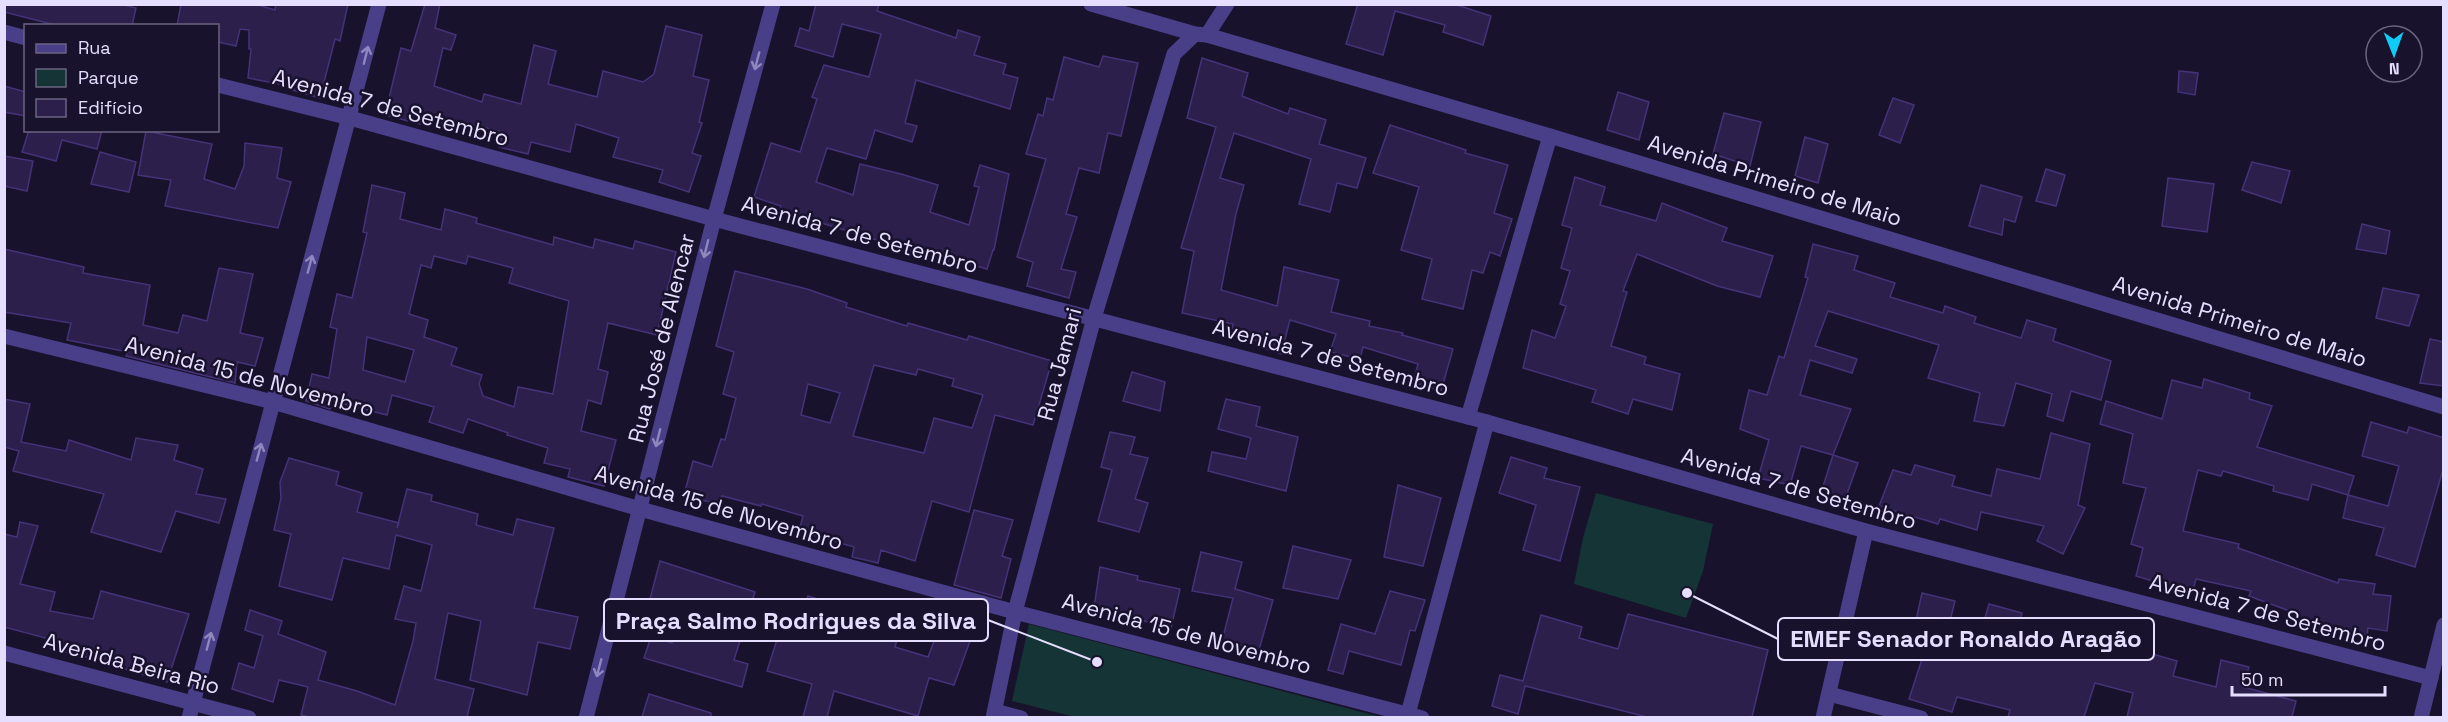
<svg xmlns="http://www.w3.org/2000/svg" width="2448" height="722" viewBox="0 0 2448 722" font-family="'Space Grotesk',sans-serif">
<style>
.green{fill:#153436}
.building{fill:#2c1f4c;stroke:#463278;stroke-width:1.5;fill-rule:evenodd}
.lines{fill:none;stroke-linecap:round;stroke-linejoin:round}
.minor{stroke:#493f89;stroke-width:15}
.oneway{stroke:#8f87be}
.labels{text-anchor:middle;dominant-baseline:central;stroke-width:5;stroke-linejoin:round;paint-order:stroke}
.street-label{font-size:22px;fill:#e5defe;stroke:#19122c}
.leader{fill:none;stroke:#e5defe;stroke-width:2}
.callout-dot{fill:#e5defe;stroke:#19122c;stroke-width:2}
.callout{fill:#19122c;stroke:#e5defe;stroke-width:2}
.callout-label{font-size:24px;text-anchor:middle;font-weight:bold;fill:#e5defe}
</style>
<rect width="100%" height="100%" fill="#19122c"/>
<g class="green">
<path d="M1596 493 1713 524 1703 571 1686 618 1574 584 1583 538Z"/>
<path d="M1029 624 1365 713 1382 717H1075L1012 701Z"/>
</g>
<g class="building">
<path d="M4 4H120L136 8 132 26H59L4 12Z"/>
<path d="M181 4H255L275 10 276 4H348L340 41 335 39 320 98 289 89 290 86 248 78 251 49H249V30L240 29 236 46 218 42V26H177Z"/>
<path d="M425 4H440L435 28 456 35 451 50 443 48 434 86 482 102 484 94 521 104 534 45 556 51 548 84 597 97 603 71 643 82 654 74 666 26 702 35 693 76 709 80 699 122 702 123 692 153 701 156 689 192 659 182 663 170 613 157 619 138 576 124 570 152 531 142 528 154 499 147 503 132 462 122 460 129 421 117 420 124 385 115 401 48 411 51Z"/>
<path d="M816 4H879L877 11 956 38 958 30 980 37 974 55 1006 64 1003 74 1018 78 1010 109 916 80 905 123 917 126 912 142 875 130 866 159 827 148 816 182 853 195 860 164 901 174 938 185 930 212 969 225 979 187 974 186 980 165 1009 174 994 250H993L987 269 949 258 948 262 815 221V219L780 210 781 206 754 197 771 143 800 152 817 99 812 97 824 65 869 77 881 34 842 24 833 57 795 46 800 28 809 31Z"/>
<path d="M1358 4H1454L1491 16 1483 45 1443 32 1445 25 1395 11 1383 55 1346 44Z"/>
<path d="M1103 56 1138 63 1121 136 1108 133 1099 173 1079 168 1066 214 1077 217 1061 269 1076 272 1069 298 1027 286 1033 262 1017 257 1046 159 1026 154 1038 114 1043 116 1047 98 1053 100 1064 57 1099 67Z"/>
<path d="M1202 58 1248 73 1242 96 1288 114 1290 108 1326 120 1319 144 1366 158 1357 188 1337 183 1330 212 1299 204 1311 159 1234 133 1220 178 1244 185 1236 214 1221 290 1277 306 1284 267 1339 280 1331 312 1370 321 1369 326 1403 333 1402 335 1453 349 1441 391 1413 383 1418 364 1363 347 1360 359 1330 352 1336 334 1290 320 1281 354 1266 349 1267 343 1230 335 1233 324 1182 313 1194 251 1181 248 1216 127 1187 118Z"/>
<path d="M2179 71 2198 73 2195 95 2178 92Z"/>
<path d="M4 86 26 92V116L4 112Z"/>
<path d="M1618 92 1649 102 1639 140 1607 130Z"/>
<path d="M1893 98 1914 105 1900 143 1879 135Z"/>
<path d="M1724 113 1761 122 1750 166 1713 154Z"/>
<path d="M1390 125 1466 150 1465 153 1508 165 1494 213 1512 219 1500 256 1490 252 1483 273 1472 270 1463 309 1422 299 1432 259 1401 250 1419 187 1373 173Z"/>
<path d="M29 130H102L97 149 62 140 56 161 22 152Z"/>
<path d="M146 131 212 144 204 179 235 189 244 166 245 143 282 148 277 178 291 182 278 228 165 206 171 180 138 175Z"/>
<path d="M1805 137 1828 144 1818 183 1795 176Z"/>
<path d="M100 152 136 162 129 192 91 184Z"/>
<path d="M4 156 33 161 27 191 4 186Z"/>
<path d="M2252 162 2290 171 2281 203 2242 190Z"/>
<path d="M2046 169 2065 175 2056 206 2036 201Z"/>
<path d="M1575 177 1605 187 1600 205 1656 221 1662 203 1727 228 1722 241 1773 256 1760 297 1717 286 1637 254 1623 291 1627 292 1611 346 1646 357 1644 364 1680 374 1672 410 1633 399 1628 414 1592 402 1596 390 1523 368 1532 330 1555 338 1566 306 1560 304 1570 271 1561 268 1572 228 1562 225Z"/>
<path d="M2168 178 2214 184 2207 232 2162 226Z"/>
<path d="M372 185 405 193 400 219 441 230 445 209 477 218 476 223 553 245 554 237 593 248 595 239 633 249 635 241 676 252 657 335 608 323 598 369 608 372 601 404 588 400 581 431 616 440 604 486 568 477 570 469 544 463 548 448 507 435 508 433 468 419 463 433 429 422 434 407 392 395 387 415 332 401 330 409 306 401 312 374 329 378 337 329 330 327 337 294 352 298 367 233 363 232ZM434 256 466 264 468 256 513 268 509 283 569 301 553 394 518 387 514 407 483 396 479 384 482 375 451 365 457 348 424 337 428 320 409 314 421 265 431 268ZM367 337 414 350 405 382 363 370Z"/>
<path d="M1981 185 2022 197 2015 222 2004 219 2002 235 1969 226Z"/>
<path d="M2362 224 2390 231 2386 254 2356 249Z"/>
<path d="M1813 244 1858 256 1854 270 1895 283 1890 297 1943 313 1945 306 1976 317 1974 323 2021 338 2027 320 2056 329 2053 341 2111 361 2101 400 2071 391 2063 421 2047 416 2052 394 2016 383 2004 426 1974 421 1980 393 1928 378 1939 345 1828 311 1815 346 1857 359 1852 373 1810 360 1800 395 1851 409 1833 455 1801 446 1790 485 1758 478 1769 440 1740 429 1749 390 1767 395 1779 356 1784 358 1808 278 1805 277Z"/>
<path d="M4 249 84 267 83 273 150 285 143 325 178 333 183 315 207 321 219 268 253 274 240 333 263 338 255 366 237 362 235 383 126 356 128 352 67 340 71 323 4 312Z"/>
<path d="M735 271 807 289 847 303 846 307 907 326 908 323 967 340 969 336 1052 361 1033 425 995 415 969 512 932 501 915 561 881 550 878 563 852 557 854 547 799 531 803 516 762 504 761 506 722 496 720 505 684 495 693 461 712 467 721 439 725 440 736 398 723 394 734 352 716 346ZM874 365 916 375 918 369 954 379 952 386 983 395 972 428 934 418 924 453 853 436ZM808 384 840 393 830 423 801 415Z"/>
<path d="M2383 288 2419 295 2409 326 2376 318Z"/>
<path d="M2430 339 2444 342V386L2420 383Z"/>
<path d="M1132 372 1165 382 1160 411 1123 401Z"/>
<path d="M2204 379 2250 393 2249 399 2272 406 2257 447 2354 476 2348 495 2312 484 2308 500 2273 491 2274 486 2223 471 2221 476 2198 470 2183 531 2239 544 2238 548 2338 583 2339 579 2375 584 2373 594 2391 596 2387 631 2368 628 2367 635 2297 619 2298 614 2249 596 2251 591 2196 579 2192 593 2136 576 2143 548 2131 544 2146 488 2123 483 2133 434 2100 424 2106 401 2162 419 2172 380 2202 388Z"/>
<path d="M4 399 30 404 21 442 66 451 69 440 131 460 136 438 178 445 174 460 203 469 196 494 226 499 219 523 176 511 161 552 91 532 104 494 13 471 19 451 4 447Z"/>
<path d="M1226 399 1260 407 1256 426 1298 437 1286 491 1208 471 1212 452 1246 459 1251 438 1218 429Z"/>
<path d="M2371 422 2407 433 2409 427 2444 438V466L2415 567 2376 555 2384 528 2343 518 2348 495 2388 506 2399 466 2362 456Z"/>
<path d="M1110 432 1135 437 1130 454 1148 458 1135 499 1148 503 1139 532 1098 521 1112 470 1101 467Z"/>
<path d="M2051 433 2090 444 2078 505 2085 508 2063 554 2037 541 2044 526 1981 512 1977 530 1940 519 1938 524 1879 506 1893 470 1911 475 1915 465 1955 476 1952 486 1991 496 1997 469 2040 479Z"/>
<path d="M1833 455 1858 463 1843 505 1819 499Z"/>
<path d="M1511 457 1547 468 1544 478 1580 487 1560 561 1523 550 1536 505 1499 493Z"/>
<path d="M289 458 339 472 336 485 362 493 357 512 399 523 397 528 407 489 432 495 431 501 478 514 476 525 513 535 517 519 554 528 534 608 578 617 570 649 538 642 527 695 470 680 481 621 448 613 435 679 474 689 467 717H309L301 715 308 687 279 680 273 702 232 689 239 663 254 668 263 636 245 630 250 610 282 621 278 634 326 652 318 680 357 691 395 705 413 641 416 623 395 619 404 586 421 591 432 545 396 535 389 569 343 558 332 600 279 586 291 534 274 530 281 498 280 482Z"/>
<path d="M1398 485 1441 498 1423 566 1384 557Z"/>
<path d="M974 510 1013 520 1002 556 1011 559 1001 598 954 585Z"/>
<path d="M20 522 38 526 20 584 55 592 50 611 93 619 101 591 189 614 167 682 83 656 51 649 53 640 4 627V534L17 537Z"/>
<path d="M1293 546 1351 560 1338 599 1283 588Z"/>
<path d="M1201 552 1242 562 1235 589 1273 600 1259 650 1222 641 1233 598 1192 591Z"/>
<path d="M660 561 755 592 734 660 748 664 742 687 644 658 651 637 672 643 682 608 650 599Z"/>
<path d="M1100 567 1138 576 1137 580 1180 589 1171 628 1094 608Z"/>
<path d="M1390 591 1425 600 1415 631 1410 630 1401 665 1349 651 1343 674 1328 670 1341 624 1375 634Z"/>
<path d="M1922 593 1955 601 1947 633 1978 642 1989 604 2022 613 2020 621 2071 636 2072 631 2177 661 2173 676 2216 687 2221 660 2249 667 2243 687 2296 701 2292 717H2127L2133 693 2095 683 2084 717H2008L2010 710 1957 697 1952 712 1909 699 1922 659 1894 652 1902 621 1915 625Z"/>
<path d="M808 596 828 602 824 615 870 629 871 625 899 633 895 647 928 657 938 631 970 641 954 685 929 678 918 716 834 691 827 717H803L812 684 767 671 787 608 803 612Z"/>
<path d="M1628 614 1768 650 1752 717H1647L1525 686 1518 714 1492 706 1500 675 1523 681 1541 615 1582 627 1579 638 1618 649Z"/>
<path d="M649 694 711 713V717H642Z"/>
</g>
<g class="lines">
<g class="minor">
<path d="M1091 4 1195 34 1207 35 1550 136 2444 407"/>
<path d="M4 32 26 38"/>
<path d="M1207 35 1227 4"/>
<path d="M218 85 350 118 714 219 1487 422 1866 531 2431 678"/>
<path d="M4 336 273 402 640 509 1015 612 1422 718"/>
<path d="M1468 417 1550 136"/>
<path d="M4 653 249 718"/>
<path d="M1829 694 1921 718"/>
<path d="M995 711 1021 718"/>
<path d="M1408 714 1487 422"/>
<path d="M189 718 379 4"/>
<path d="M586 718 714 219 773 4"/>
<path d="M993 718 1015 612 1094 318 1174 54 1195 34"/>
<path d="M1823 718 1866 531"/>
<path d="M2421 718 2444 625"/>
</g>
</g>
<defs><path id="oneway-shaft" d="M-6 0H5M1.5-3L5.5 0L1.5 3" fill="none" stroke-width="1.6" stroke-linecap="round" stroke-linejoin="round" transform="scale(1.5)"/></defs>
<g class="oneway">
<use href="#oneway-shaft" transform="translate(366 55) rotate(-76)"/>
<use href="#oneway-shaft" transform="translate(757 61) rotate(105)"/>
<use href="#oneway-shaft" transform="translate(706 249) rotate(104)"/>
<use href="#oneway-shaft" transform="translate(310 264) rotate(-75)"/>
<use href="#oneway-shaft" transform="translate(658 438) rotate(104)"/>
<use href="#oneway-shaft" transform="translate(259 452) rotate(-75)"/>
<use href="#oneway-shaft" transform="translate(209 641) rotate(-75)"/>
<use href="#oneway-shaft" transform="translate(599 668) rotate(105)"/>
</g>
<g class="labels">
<g class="street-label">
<text transform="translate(391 107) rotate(15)">Avenida 7 de Setembro</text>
<text transform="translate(1775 180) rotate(17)">Avenida Primeiro de Maio</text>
<text transform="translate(860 234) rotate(15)">Avenida 7 de Setembro</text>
<text transform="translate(2240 321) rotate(17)">Avenida Primeiro de Maio</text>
<text transform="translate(661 338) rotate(-76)">Rua José de Alencar</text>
<text transform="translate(1331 357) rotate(15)">Avenida 7 de Setembro</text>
<text transform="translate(1059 364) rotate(-75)">Rua Jamari</text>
<text transform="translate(250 376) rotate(15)">Avenida 15 de Novembro</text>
<text transform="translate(1799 488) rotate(16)">Avenida 7 de Setembro</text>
<text transform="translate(719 507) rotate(16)">Avenida 15 de Novembro</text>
<text transform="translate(2268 612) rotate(15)">Avenida 7 de Setembro</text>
<text transform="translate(1187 633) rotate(15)">Avenida 15 de Novembro</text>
<text transform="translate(132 663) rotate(15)">Avenida Beira Rio</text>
</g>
</g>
<path class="leader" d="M1097 662L988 620M1687 593L1778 639"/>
<g class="callout-dot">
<circle cx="1097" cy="662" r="6"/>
<circle cx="1687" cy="593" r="6"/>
</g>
<g class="callout">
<rect x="604" y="599" width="384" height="42" rx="6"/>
<rect x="1778" y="618" width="376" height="42" rx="6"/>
</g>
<g class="callout-label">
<text x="796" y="629">Praça Salmo Rodrigues da Silva</text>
<text x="1966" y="647">EMEF Senador Ronaldo Aragão</text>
</g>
<rect width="2448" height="722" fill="none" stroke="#e5defe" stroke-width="12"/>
<rect x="24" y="24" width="195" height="108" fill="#19122c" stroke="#6b6480" stroke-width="1.5"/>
<rect x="36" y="44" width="30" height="9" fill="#493f89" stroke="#6b6480" stroke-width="1.5"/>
<text x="78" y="54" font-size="18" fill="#e5defe">Rua</text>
<rect x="36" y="69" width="30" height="18" fill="#153436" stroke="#6b6480" stroke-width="1.5"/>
<text x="78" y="84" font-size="18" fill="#e5defe">Parque</text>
<rect x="36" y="99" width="30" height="18" fill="#2c1f4c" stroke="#6b6480" stroke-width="1.5"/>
<text x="78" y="114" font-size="18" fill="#e5defe">Edifício</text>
<g transform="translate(2394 54) rotate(179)"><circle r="28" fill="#19122c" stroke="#6b6480" stroke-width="1.5"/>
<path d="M0-4.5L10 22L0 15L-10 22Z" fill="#10cbf8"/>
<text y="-9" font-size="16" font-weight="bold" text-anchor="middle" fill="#e5defe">N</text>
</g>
<path d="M2232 686v9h153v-9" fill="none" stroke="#e5defe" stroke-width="3"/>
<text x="2241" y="686" font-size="18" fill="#e5defe" stroke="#19122c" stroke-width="4.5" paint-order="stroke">50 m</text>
</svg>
